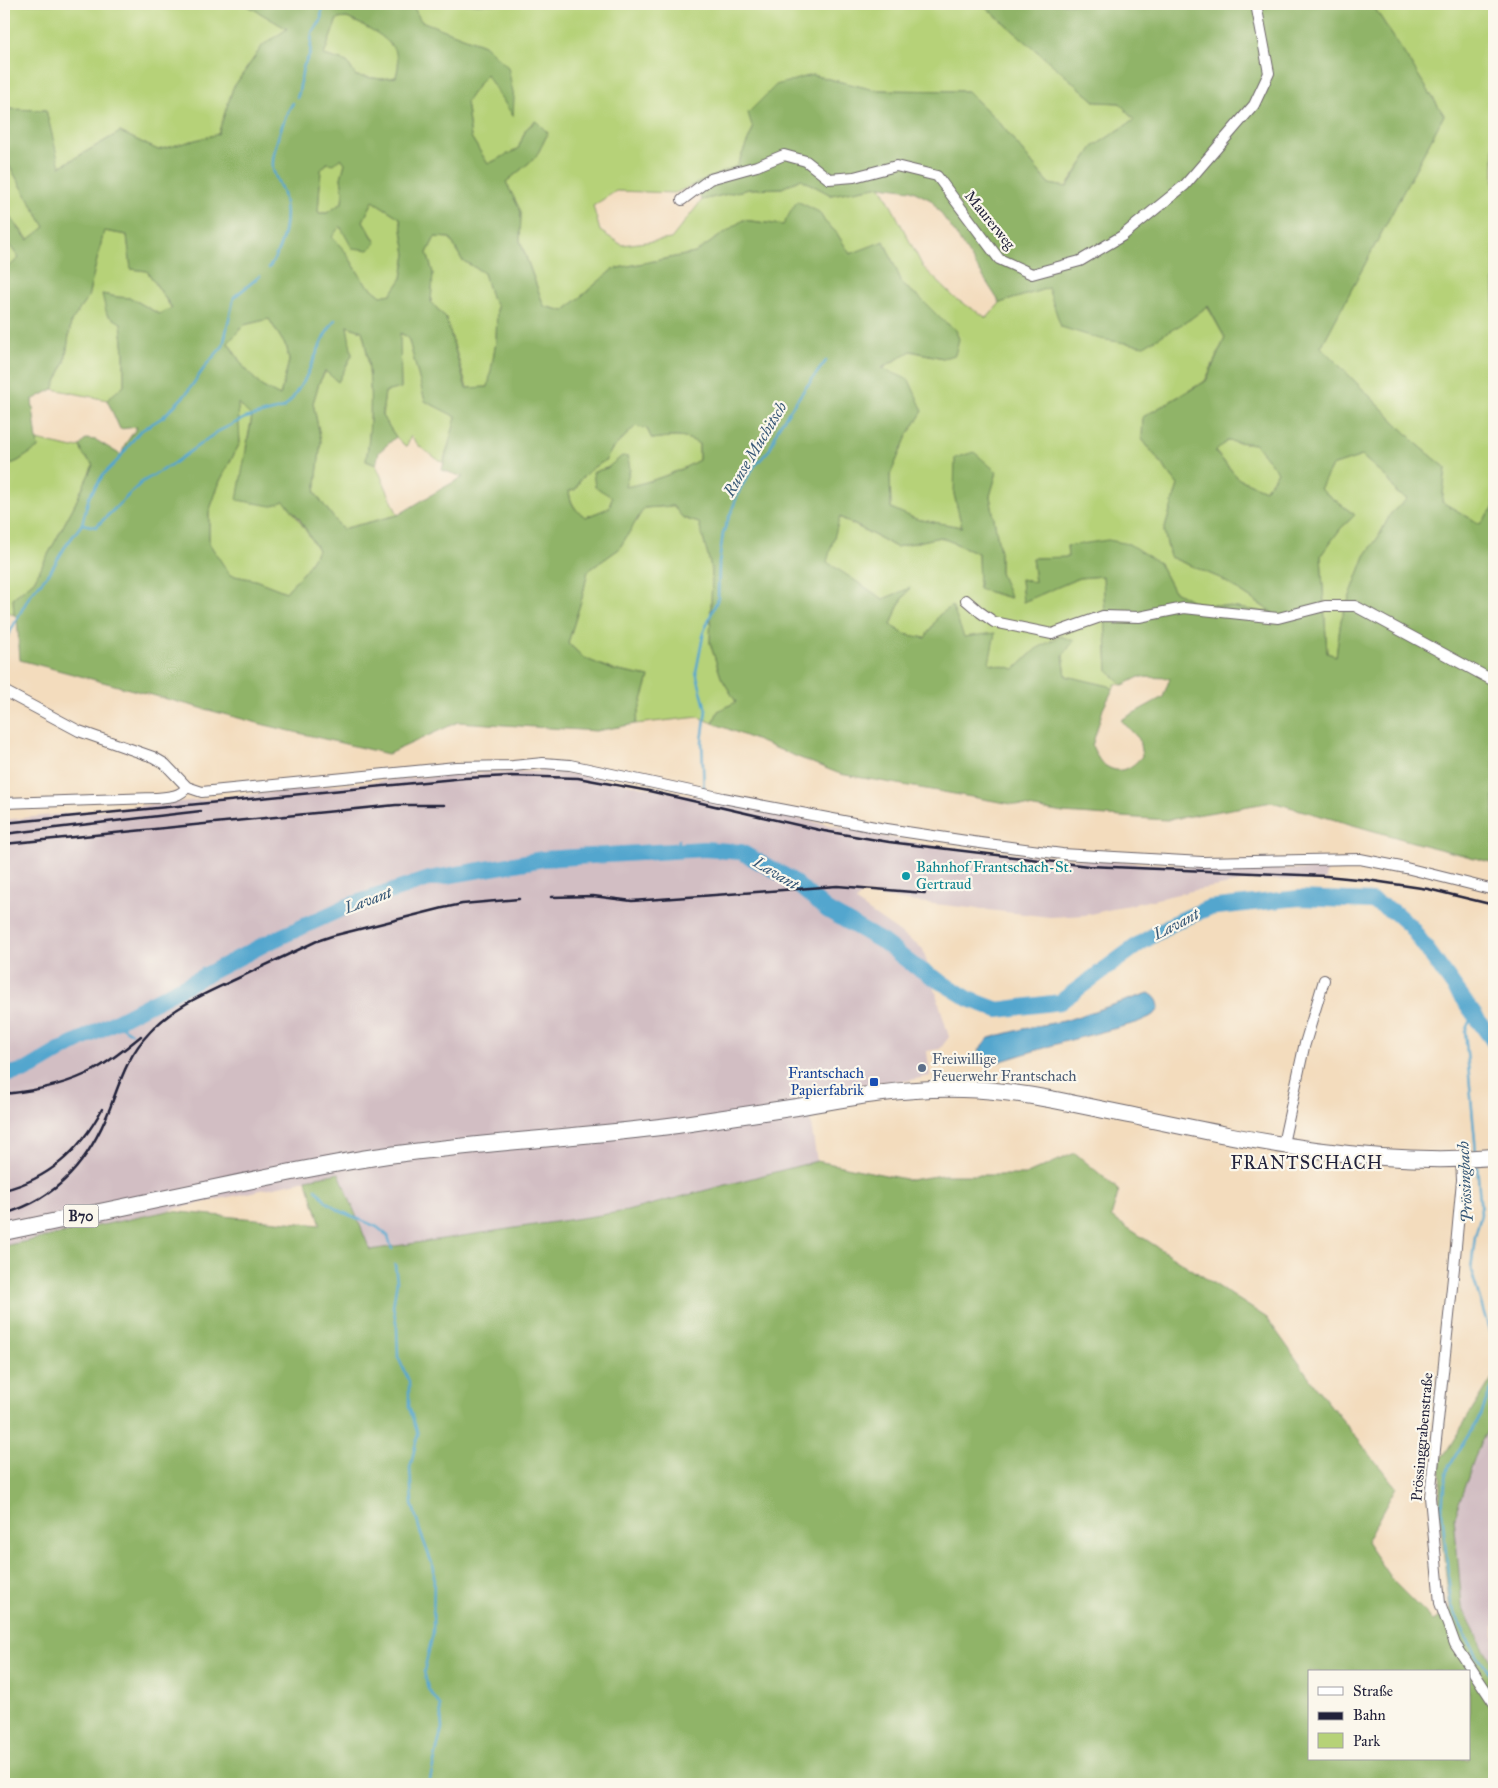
<svg xmlns="http://www.w3.org/2000/svg" width="1498" height="1788" viewBox="0 0 1498 1788" font-family="'IM FELL Great Primer',serif">
<style>
.industrial{fill:#d2bec3}
.green{fill:#b6d278;stroke:#6c7a5a}
.forest{fill:#90b468;stroke:#596b52;fill-rule:evenodd}
.water{fill:#53a6ce;stroke:#3a6484}
.lines{fill:none;stroke-linecap:round;stroke-linejoin:round}
.stream{stroke:#53a6ce;stroke-width:2.5}
.river{stroke:#53a6ce;stroke-width:16}
.minor-casing{stroke:#6b6368;stroke-width:12}
.primary-casing{stroke:#6b6368;stroke-width:18}
.minor{stroke:#fff;stroke-width:10}
.primary{stroke:#fff;stroke-width:16}
.rail{stroke:#22223b;stroke-width:2.5}
.culture-dot{fill:#0f9aa8;stroke:#fbf7ec;stroke-width:2}
.service-dot{fill:#5c6f8a;stroke:#fbf7ec;stroke-width:2}
.transit-dot{fill:#1a4fb4;stroke:#fbf7ec;stroke-width:2}
.labels{text-anchor:middle;dominant-baseline:central;stroke-width:4.5;stroke-linejoin:round;paint-order:stroke}
.shield{fill:#fbf7ec;stroke:#636270;stroke-width:1}
.shield-label{font-size:14px;font-weight:bold;fill:#22223b}
.street-label{font-size:15px;fill:#22223b;stroke:#fbf7ec}
.culture-label{font-size:15px;fill:#0d838f;stroke:#fbf7ec;text-anchor:start}
.service-label{font-size:15px;fill:#4e5e75;stroke:#fbf7ec;text-anchor:start}
.transit-label{font-size:15px;fill:#164399;stroke:#fbf7ec;text-anchor:end}
.water-label{font-size:16px;font-style:italic;fill:#365776;stroke:#fbf7ec}
.quarter-label{font-size:18px;letter-spacing:1px;fill:#22223b;stroke:#fbf7ec}
</style>
<rect width="100%" height="100%" fill="#fbf7ec"/>
<filter id="ink" filterUnits="userSpaceOnUse"><feTurbulence type="fractalNoise" baseFrequency=".02" numOctaves="2"/><feDisplacementMap in="SourceGraphic" scale="10" xChannelSelector="R" yChannelSelector="G"/><feConvolveMatrix kernelMatrix="1 2 1 2 8 2 1 2 1" color-interpolation-filters="sRGB"/></filter>
<filter id="wash" filterUnits="userSpaceOnUse"><feTurbulence type="fractalNoise" baseFrequency=".0096" numOctaves="4" result="noise"/><feDisplacementMap in="SourceGraphic" scale="20" xChannelSelector="R" yChannelSelector="G"/><feGaussianBlur stdDeviation="1.12" result="paint"/><feColorMatrix in="noise" values="0 0 0 0 0 0 0 0 0 0 0 0 0 0 0 0 0 1.4 0 .05"/><feComposite in="paint" operator="in"/></filter>
<g filter="url(#wash)">
<rect width="100%" height="100%" fill="#f3dcbd"/>
<g class="industrial">
<path d="M549 771 582 775 667 791 926 845 1077 859 1191 866 1327 870 1326 880H1254L1196 890 1086 915 1050 917 908 901 862 893 856 902 923 949 949 1037 940 1049 927 1051 930 1076 907 1081 877 1082 806 1094 817 1161 627 1211 370 1250 339 1173 4 1246V820L400 779 467 773Z"/>
<path d="M1494 1418V1666L1475 1633 1462 1607 1454 1517 1478 1448Z"/>
</g>
<g class="green">
<path d="M4 4H245L288 29 263 45 233 88 218 134 158 150 120 132 59 167 46 110 4 109Z"/>
<path d="M412 4H982L1096 102 1120 103 1134 120 1093 147 1066 187 1049 184 999 122 967 91 875 90 812 75 753 129 737 166 675 193 616 191 593 206 600 231 622 245 671 239 702 200 749 189 782 188 801 179 831 195 881 186 923 267 956 299 987 318 1000 303 1048 288 1189 320 1207 306 1225 338 1205 381 1143 417 1142 439 1178 485 1164 531 1170 557 1220 578 1274 614 1194 602 1173 590 1159 563 1067 546 1069 557 1058 558H1032L1035 583 1021 579 1023 602 1079 578 1103 576 1108 671 1123 685 1115 684 1113 689 1109 686 1066 676 1063 655 1036 649 1015 669 989 663 964 637 939 615 925 638 904 634 891 626 898 606 909 589 883 599 826 562 839 517 896 547 940 537 978 553 979 589 1010 598 1000 573V552L990 496 997 472 954 494 962 527 916 519 891 509 890 475 907 436 923 411 882 369 910 351 943 358 956 330 942 320 919 297 903 285 884 242 850 254 836 232 825 222 819 212 783 225 743 220 695 253 613 269 564 311 544 306 520 240 521 212 506 182 536 157 548 133 535 121 526 129 518 149 488 164 471 137 466 102 486 73 513 115 484 45 420 21Z"/>
<path d="M1372 4H1494V507L1480 524 1442 502 1446 468 1417 444 1321 347 1444 115Z"/>
<path d="M347 18C365 26 396 38 399 61 399 66 397 72 396 77L382 79 356 76 347 62 324 55 337 19Z"/>
<path d="M341 158 345 163 341 178 343 191 342 203 327 213H318L321 170 327 163Z"/>
<path d="M4 160 7 162 45 227 29 240 7 213H4Z"/>
<path d="M373 201 400 218 406 254 402 278 391 294 381 296 364 282 345 251 331 237 340 225 376 242 363 221Z"/>
<path d="M104 231 127 235 131 269 147 271 172 309 159 314 131 298 117 297 102 294 121 323 124 352V385L107 400 53 389 65 362 71 322 88 297Z"/>
<path d="M435 237 450 238 462 260 484 273 491 297 497 306 496 342 489 387 467 388 446 318 431 302 433 273 427 253Z"/>
<path d="M4 238 19 258 6 269 4 284Z"/>
<path d="M269 319 287 348 289 361 280 396 261 386 243 366 228 342 244 325Z"/>
<path d="M346 326 362 331C373 367 372 423 366 461L376 465 398 515 342 529 315 493 321 441 313 403 319 383 326 371 338 382 352 355Z"/>
<path d="M399 333 408 337 425 401 457 417 443 463 420 447 411 436 406 447 396 437 382 416 385 392 401 387Z"/>
<path d="M237 402 252 416 246 448C270 482 297 514 318 550L306 569 286 592 255 580 229 575 209 543V512L220 481 240 443Z"/>
<path d="M636 426 647 429 652 439C669 437 684 434 699 444V460C676 473 650 482 625 488L607 468 594 472 612 497 609 508 586 517C575 511 570 502 569 490H575L580 480 591 469 606 460 612 449Z"/>
<path d="M36 440 73 448 80 446 83 454 93 465 75 504 34 581 13 598 14 615 4 609V467L18 461 37 448Z"/>
<path d="M1227 441 1255 444 1278 472 1265 490 1239 479 1215 451Z"/>
<path d="M1362 456 1388 479 1397 493 1408 499 1391 513 1379 536 1365 556 1341 620 1336 656 1327 653 1321 555 1341 528 1355 515 1320 489 1332 466Z"/>
<path d="M673 506 683 518 699 523 712 571 710 643 721 677 736 702 718 711 713 723 699 717 635 724 649 677 613 670 584 658 568 643 582 598 588 571 619 549 644 508Z"/>
</g>
<g class="forest">
<path d="M245 4H412L421 21 484 45 508 67 514 98 513 116 486 74 466 102 471 137 488 164 518 149 526 129 536 121 548 133 536 157 506 182 521 212 520 241 544 306 564 311 613 269 695 253 743 220 783 225 797 201 819 212 825 222 836 232 850 254 884 241 903 285 919 297 942 320 956 330 959 339 955 355 943 358 911 351 882 368 909 380 923 411 907 436 890 475 891 508 916 519 962 527 954 494 955 458 974 452 997 472 990 496 1000 552V573L1011 598 979 589 978 553 940 537 896 547 840 517 827 562 883 599 910 588 898 606 891 625 904 634 925 638 939 615 952 606 964 637 995 633 989 663 1015 669 1036 649 1060 636 1074 641 1063 655 1066 676 1109 686 1113 689 1103 709 1092 746C1095 751 1098 760 1103 764 1119 776 1131 769 1142 756L1139 739 1121 720 1163 697 1170 678 1139 677 1123 685 1108 671 1103 576 1079 578 1023 602 1021 579 1035 582 1032 558 1068 557 1067 546 1108 540 1129 544 1159 563 1173 590 1194 602 1273 613 1220 578 1170 557 1164 531 1178 485 1142 439 1143 417 1206 381 1225 338 1208 306 1189 320 1144 346 1100 339 1061 327 1048 288 1000 303 955 233 931 200 911 190 881 186 831 195 801 179 782 188 749 189 702 200 691 186 737 166 753 129 748 113 776 85 812 75 875 90 967 91 999 122 1049 184 1067 187 1093 147 1134 120 1120 103 1096 102 982 4H1372L1444 115 1321 347 1417 444 1446 468 1442 502 1480 524 1494 507V863L1420 844 1272 802 1167 820 1063 813 840 774 713 723 718 711 736 702 721 677 710 643 712 571 699 523 683 518 673 506 644 508 619 549 588 571 582 598 568 643 584 658 613 670 649 677 635 724 596 731 458 722 388 754 265 725 20 660 17 617 14 615 13 598 34 581 75 504 93 465 83 454 80 446 86 439 96 440 121 455 126 443 137 427 120 429 107 400 124 385V352L121 323 107 315 102 294 117 297 131 298 159 314 172 308 147 271 131 269 127 235 104 231 88 297 71 322 65 362 53 389 32 400 38 448 18 461 4 467V421L10 405 4 395V284L6 269 19 258 4 238V213H7L28 240 45 227 7 162 4 160V109L46 110 60 167 120 132 158 150 218 134 233 88 263 45 287 29ZM347 18C365 26 395 38 398 61 399 66 397 72 396 77L382 79 356 76 347 62 324 55 337 19ZM341 158 345 163 341 178 343 191 342 203 327 213H318L321 170 327 163 334 164ZM373 201 400 218 406 254 402 278 391 294 381 296 364 282 345 251 332 237 340 226 352 248 369 250 376 243 363 221ZM435 237 450 238 462 260 484 273 491 297 497 306 496 342 488 387 466 388 446 318 431 302 433 273 427 253ZM269 319 287 348 289 361 280 396 261 386 243 366 228 343 244 325ZM347 326 362 331C373 367 372 424 366 461L376 465 379 452 396 437 382 416 385 392 401 388 400 333 408 337 425 401 456 417 442 470 463 477 441 489 398 515 342 529 315 493 321 441 313 403 319 383 325 371 338 382 352 355ZM238 403 252 417 237 500 272 506 284 501 299 518 318 550 306 569 286 592 255 580 230 575 209 543V512L220 481 240 443ZM636 426 647 429 652 439C669 437 684 434 699 444V460C676 473 651 482 625 487L630 469 628 457 622 456 607 468 593 472 595 487 612 497 609 508 586 517C575 511 570 503 569 491L575 490 580 480 591 469 606 460 612 449ZM1227 441 1255 444 1278 472 1265 490 1239 479 1215 452ZM1362 456 1388 479 1397 493 1407 499 1391 513 1379 536 1365 556 1341 620 1336 656 1327 653 1321 555 1341 528 1355 515 1320 489 1332 466Z"/>
<path d="M1075 1153 1119 1190 1111 1217 1267 1318 1319 1391 1396 1487 1366 1542 1392 1580 1433 1621 1450 1612 1439 1513 1441 1460 1494 1375V1418L1478 1448 1454 1517 1462 1607 1475 1633 1494 1666V1784H834L829 1782 803 1784H4V1246L168 1211 321 1225 306 1179 339 1173 370 1250 627 1211 817 1161 910 1180 942 1175H1025ZM1309 1672H1469V1759H1309Z"/>
</g>
<path class="water" d="M1149 993C1156 997 1159 1001 1159 1009L1154 1015 1136 1023 1063 1042 998 1062 980 1059 979 1050 989 1038 1031 1027 1064 1021Z"/>
<g class="lines">
<g class="stream">
<path d="M297 98 299 92 303 67 310 54 312 33 321 21 322 4"/>
<path d="M269 268C283 247 290 219 283 194 281 186 275 178 273 169 271 154 284 116 293 103"/>
<path d="M82 524 96 527 142 482 174 463 217 432 245 418 284 408 292 399 305 379 325 335 335 320"/>
<path d="M4 643 30 595 50 572 65 547 82 524 89 497 103 475 118 460 139 432 163 417 186 394 207 364 223 346 234 297 260 276"/>
<path d="M704 790 702 742 706 710 696 672 704 631 718 598 719 563 723 533 740 489 754 467 770 449 779 426 804 390 826 361"/>
<path d="M676 850 679 840"/>
<path d="M1473 1014 1465 1031 1476 1152"/>
<path d="M115 1022 131 1033"/>
<path d="M1477 1164 1481 1214 1475 1236 1471 1270 1494 1346"/>
<path d="M316 1189 327 1202 340 1211 377 1227 388 1236 392 1249"/>
<path d="M395 1265 397 1281 393 1306 397 1327 398 1357 409 1381V1407L418 1434 410 1468 412 1503 420 1531 434 1569 433 1633 424 1671 428 1689 440 1705 442 1728 429 1784"/>
<path d="M1494 1375 1493 1384 1481 1415 1449 1466 1444 1486 1442 1511 1451 1604 1466 1637 1494 1681"/>
</g>
<path class="river" d="M4 1075 27 1070 61 1050 267 943 350 905 429 879 543 859 704 849 741 852 789 878 827 910 883 942 913 965 969 999 998 1010 1060 1002 1139 944 1172 924 1208 908 1299 898 1372 901 1394 912 1410 926 1494 1042"/>
</g>
</g>
<g filter="url(#ink)">
<g class="lines">
<defs>
<g id="minor">
<path d="M682 200 710 179 757 166 784 155 806 161 829 179 854 177 896 166 937 176 999 259 1032 274 1080 261 1122 236 1185 185 1254 105 1269 73 1256 4"/>
<path d="M966 600 980 612 994 622 1052 634 1103 616 1139 617 1184 608 1278 618 1325 606H1355L1494 681"/>
<path d="M4 691 79 731 153 757 165 764 187 787 202 792 456 767 513 766 543 763 570 765 723 798 880 828 973 842 1062 854 1202 862 1360 859 1406 868 1494 890"/>
<path d="M4 803 154 798C166 797 179 798 187 787"/>
<path d="M1283 1144 1304 1047 1324 980"/>
<path d="M1461 1159 1462 1180 1454 1268 1430 1497 1440 1603 1455 1644 1494 1703"/>
</g>
<path id="primary" d="M4 1232C76 1217 147 1202 219 1187 271 1176 323 1165 375 1157 475 1142 577 1138 677 1125 717 1119 757 1113 797 1107 852 1097 906 1087 962 1089 1020 1090 1077 1105 1134 1116 1253 1141 1373 1167 1494 1157"/>
</defs>
<use href="#minor" class="minor-casing"/>
<use href="#primary" class="primary-casing"/>
<use href="#minor" class="minor"/>
<use href="#primary" class="primary"/>
<g class="rail">
<path d="M4 823 465 778 511 776 578 778 649 791 824 831 889 842 1088 866 1326 876 1367 880 1428 889 1494 905"/>
<path d="M4 834 201 811"/>
<path d="M4 844 396 805H444"/>
<path d="M551 897 593 896 632 901 837 886 925 893"/>
<path d="M4 1094C34 1091 67 1085 94 1070 111 1061 126 1048 141 1036"/>
<path d="M4 1190C49 1179 81 1149 102 1109"/>
<path d="M4 1214C59 1198 89 1161 110 1108 121 1079 128 1055 150 1032 173 1007 204 994 234 980 262 967 289 954 317 941L332 936 443 908 462 904 519 899"/>
</g>
</g>
</g>
<circle class="culture-dot" cx="906" cy="876" r="5"/>
<circle class="service-dot" cx="922" cy="1068" r="5"/>
<rect class="transit-dot" x="869" y="1077" width="10" height="10" rx="2.5"/>
<g class="labels">
<rect class="shield" x="63.5" y="1204.5" width="35" height="23" rx="4"/>
<g class="shield-label">
<text x="81" y="1216">B70</text>
</g>
<g class="street-label">
<text transform="translate(990 220) rotate(51)">Maurerweg</text>
<text transform="translate(1422 1437) rotate(-85)">Prössinggrabenstraße</text>
</g>
<g class="culture-label">
<text x="916" y="867">Bahnhof Frantschach-St.<tspan x="916" dy="17">Gertraud</tspan></text>
</g>
<g class="service-label">
<text x="932" y="1059">Freiwillige<tspan x="932" dy="17">Feuerwehr Frantschach</tspan></text>
</g>
<g class="transit-label">
<text x="864" y="1073">Frantschach<tspan x="864" dy="17">Papierfabrik</tspan></text>
</g>
<g class="water-label">
<text transform="translate(755 449) rotate(-59)">Runse Muchitsch</text>
<text transform="translate(776 873) rotate(31)">Lavant</text>
<text transform="translate(368 900) rotate(-20)">Lavant</text>
<text transform="translate(1176 924) rotate(-27)">Lavant</text>
<text transform="translate(1465 1182) rotate(-93)">Prössingbach</text>
</g>
<g class="quarter-label">
<text x="1307" y="1163">FRANTSCHACH</text>
</g>
</g>
<rect width="1498" height="1788" fill="none" stroke="#fbf7ec" stroke-width="20"/>
<rect x="1308" y="1670" width="162" height="90" fill="#fbf7ec" stroke="#a4a2a5"/>
<rect x="1318" y="1687" width="25" height="8" fill="#ffffff" stroke="#a4a2a5"/>
<text x="1353" y="1696" font-size="15" fill="#22223b">Straße</text>
<rect x="1318" y="1712" width="25" height="8" fill="#22223b" stroke="#a4a2a5"/>
<text x="1353" y="1720" font-size="15" fill="#22223b">Bahn</text>
<rect x="1318" y="1733" width="25" height="15" fill="#b6d278" stroke="#a4a2a5"/>
<text x="1353" y="1746" font-size="15" fill="#22223b">Park</text>
</svg>
